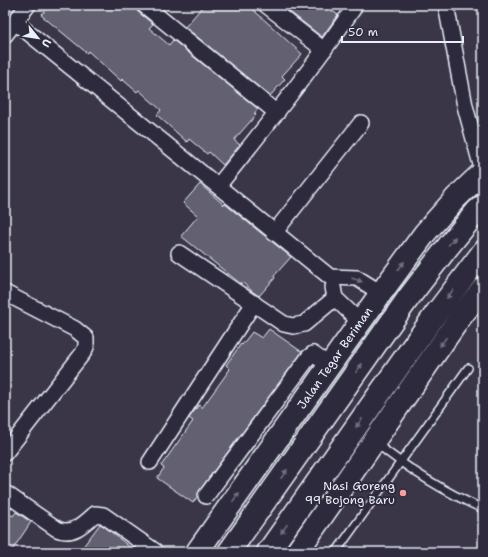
<svg xmlns="http://www.w3.org/2000/svg" width="488" height="557" viewBox="0 0 488 557" font-family="'Shantell Sans',sans-serif">
<style>
.building{fill:#636171;stroke:#e8f1f8}
.lines{fill:none;stroke-linecap:round;stroke-linejoin:round}
.lane-casing{stroke:#e8f1f8;stroke-width:10}
.street-casing{stroke:#e8f1f8;stroke-width:18}
.primary-casing{stroke:#e8f1f8;stroke-width:25}
.lane{stroke:#2f2a3d;stroke-width:7}
.street{stroke:#2f2a3d;stroke-width:15}
.primary{stroke:#2f2a3d;stroke-width:22}
.oneway{fill:#70707e}
.poi-dot{fill:#ff9aa2;stroke:#2f2a3d;stroke-width:1.5}
.labels{text-anchor:middle;dominant-baseline:central;stroke-width:4;stroke-linejoin:round;paint-order:stroke}
.street-label{font-size:12px;fill:#e8f1f8;stroke:#2f2a3d}
.poi-label{font-size:12px;fill:#e8f1f8;stroke:#2f2a3d;text-anchor:end}
</style>
<rect width="100%" height="100%" fill="#3a3648"/>
<filter id="ink" filterUnits="userSpaceOnUse"><feTurbulence type="fractalNoise" baseFrequency=".025" numOctaves="2"/><feDisplacementMap in="SourceGraphic" scale="8" xChannelSelector="R" yChannelSelector="G"/><feConvolveMatrix kernelMatrix="1 2 1 2 8 2 1 2 1" color-interpolation-filters="sRGB"/></filter>
<g filter="url(#ink)">
<g class="building">
<path d="M50 5H135L138 12 153 24 149 28 169 45 173 40 258 109 254 114 256 115 234 140 240 145 223 165 209 152 207 154 189 139 187 142 157 115 161 110 139 90 137 92 122 79 121 81 88 51 87 53 41 15Z"/>
<path d="M204 5H248L302 54 282 76 285 79 270 96 185 27Z"/>
<path d="M281 5H324L338 15 322 37Z"/>
<path d="M200 184 224 205 225 204 291 257 274 276 275 278 259 296 253 292 242 282 241 284 181 236 198 216 183 203Z"/>
<path d="M269 329 302 352 199 491 197 497 193 503 157 478 164 468 161 466 193 421 189 418 192 414 199 405 202 408 230 369 226 365 241 344 242 345 252 332 262 338Z"/>
<path d="M5 511 13 516 16 512 31 522 11 552H5Z"/>
<path d="M100 524 105 527 136 552H79Z"/>
</g>
<g class="lines">
<defs>
<g id="lane">
<path d="M376 443C408 469 445 492 483 509"/>
<path d="M336 552 468 368"/>
</g>
<g id="street">
<path d="M144 5 277 113"/>
<path d="M266 5 324 50"/>
<path d="M446 5 465 106 483 172"/>
<path d="M15 22 330 277 357 278 381 293"/>
<path d="M5 35 28 5"/>
<path d="M218 186C265 128 311 70 353 9V5"/>
<path d="M274 233 361 123"/>
<path d="M179 253 284 324 293 326 304 324 335 298"/>
<path d="M333 287 335 298 360 322"/>
<path d="M5 293 75 329 86 338V347L83 353 5 453"/>
<path d="M150 462 254 303"/>
<path d="M5 493 57 529C72 536 84 524 95 514L103 515 156 552"/>
<path d="M206 496 309 357 313 354 330 366"/>
</g>
<g id="primary">
<path d="M197 552 381 293 425 233 456 198 483 172"/>
<path d="M229 552 409 297 446 249 477 211 483 206"/>
<path d="M268 552 435 315 483 252"/>
<path d="M297 552 461 316 483 289"/>
</g>
</defs>
<use href="#lane" class="lane-casing"/>
<use href="#street" class="street-casing"/>
<use href="#primary" class="primary-casing"/>
<use href="#lane" class="lane"/>
<use href="#street" class="street"/>
<use href="#primary" class="primary"/>
</g>
<defs><path id="oneway-solid" d="M-6-.8H1V-3.2L6.5 0L1 3.2V.8H-6Z"/></defs>
<g class="oneway">
<use href="#oneway-solid" transform="translate(452 241) rotate(-50)"/>
<use href="#oneway-solid" transform="translate(401 266) rotate(-53)"/>
<use href="#oneway-solid" transform="translate(357 280) rotate(20)"/>
<use href="#oneway-solid" transform="translate(450 294) rotate(127)"/>
<use href="#oneway-solid" transform="translate(443 342) rotate(125)"/>
<use href="#oneway-solid" transform="translate(359 368) rotate(-55)"/>
<use href="#oneway-solid" transform="translate(359 423) rotate(125)"/>
<use href="#oneway-solid" transform="translate(284 474) rotate(-55)"/>
<use href="#oneway-solid" transform="translate(236 497) rotate(-54)"/>
<use href="#oneway-solid" transform="translate(284 529) rotate(125)"/>
</g>
</g>
<circle class="poi-dot" cx="403" cy="493" r="4"/>
<g class="labels">
<g class="street-label">
<text transform="translate(335 358) rotate(-55)">Jalan Tegar Beriman</text>
</g>
<g class="poi-label">
<text x="395" y="486">Nasi Goreng<tspan x="395" dy="14">99 Bojong Baru</tspan></text>
</g>
</g>
<rect width="488" height="557" fill="none" stroke="#2f2a3d" stroke-width="20"/>
<rect x="10" y="10" width="468" height="537" fill="none" stroke="#e8f1f8" stroke-width="1.5" filter="url(#ink)"/>
<g transform="translate(38 38) rotate(120)" stroke="#2f2a3d" stroke-width="3" paint-order="stroke">
<path d="M0-3L7 15L0 10L-7 15Z" fill="#e8f1f8"/>
<text y="-6" font-size="11" font-weight="bold" text-anchor="middle" fill="#e8f1f8">U</text>
</g>
<path d="M342 36v6h121v-6" fill="none" stroke="#e8f1f8" stroke-width="2"/>
<text x="348" y="36" font-size="12" fill="#e8f1f8" stroke="#2f2a3d" stroke-width="3" paint-order="stroke">50 m</text>
</svg>
